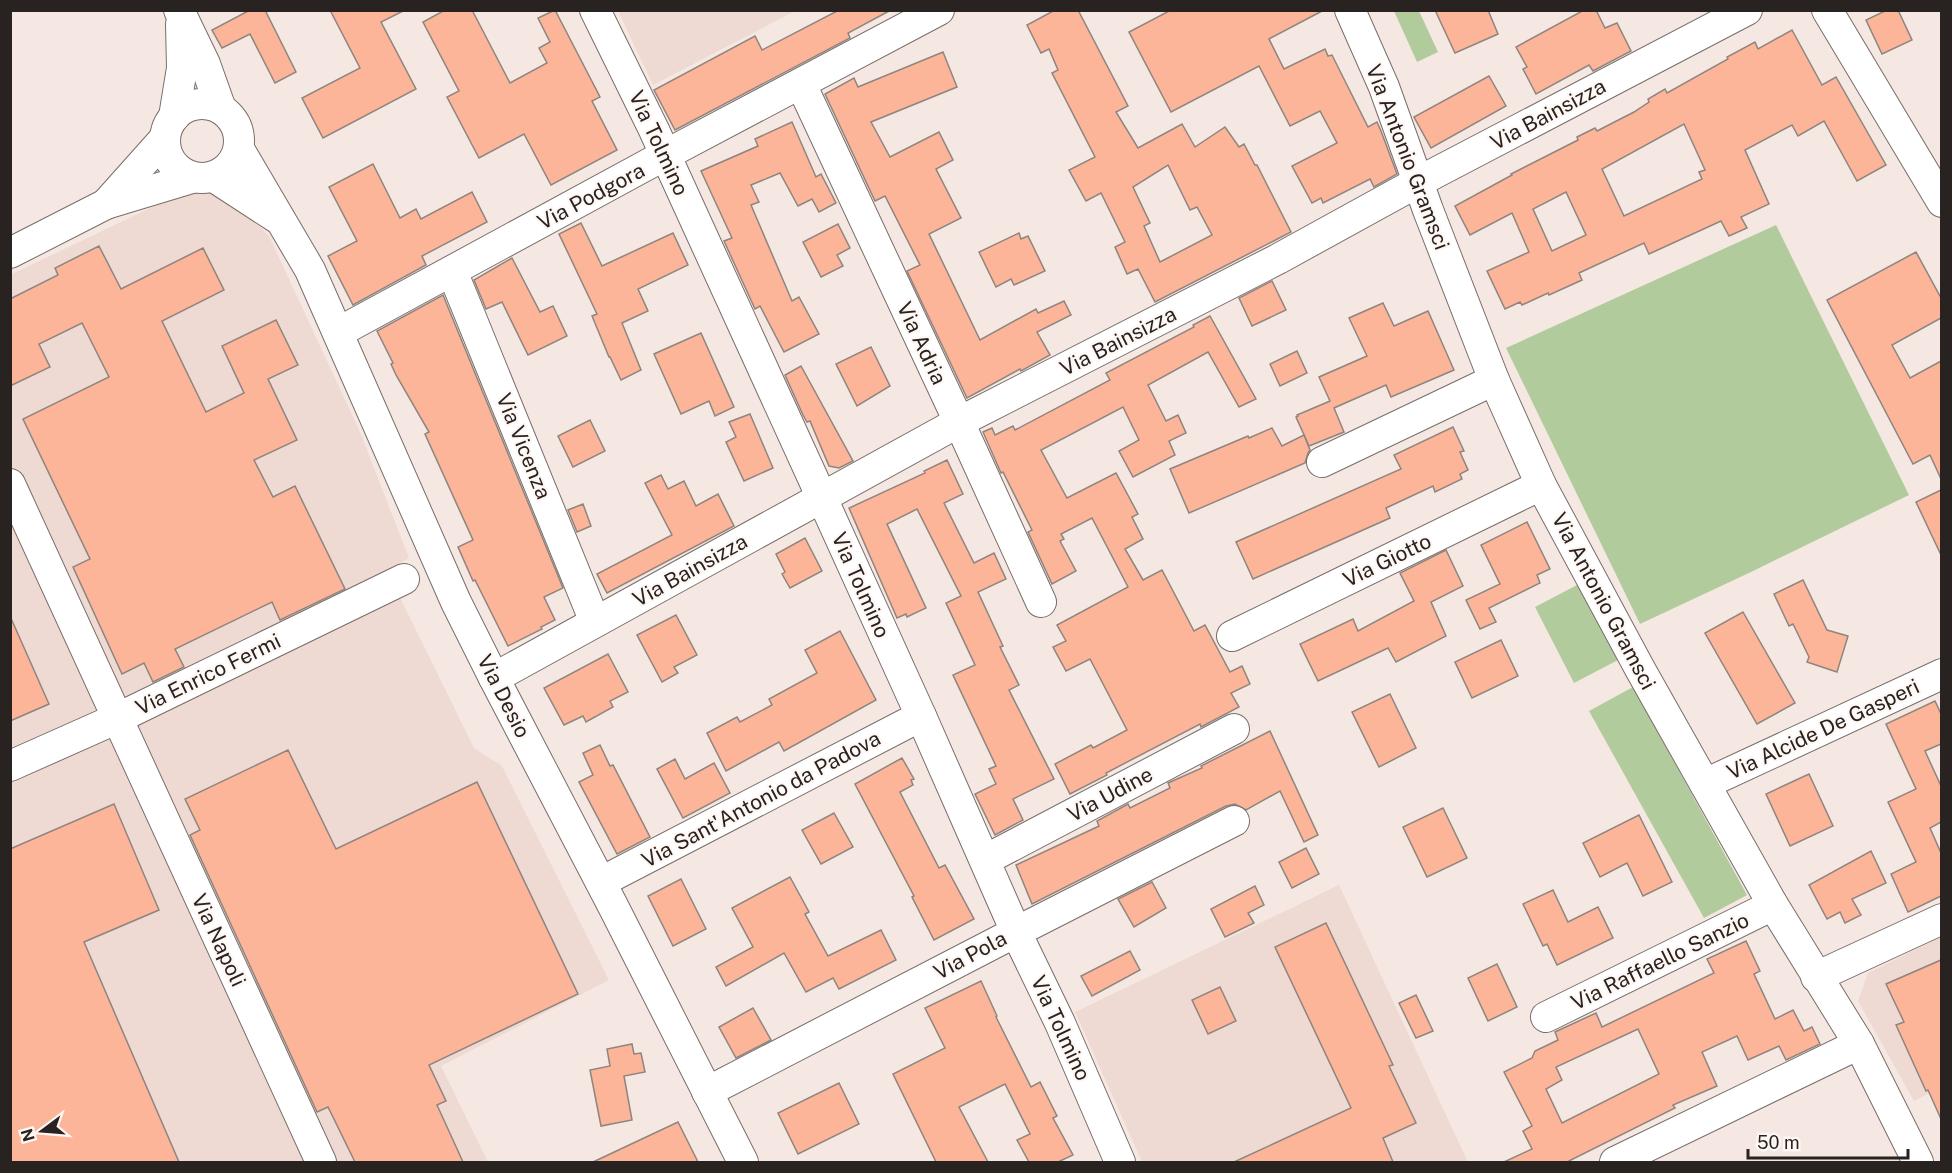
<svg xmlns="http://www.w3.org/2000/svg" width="1952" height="1173" viewBox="0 0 1952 1173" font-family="'Public Sans',sans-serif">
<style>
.built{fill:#eedad2}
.green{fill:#b2cb9c}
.building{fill:#fcb598;stroke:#8f847f;stroke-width:1.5;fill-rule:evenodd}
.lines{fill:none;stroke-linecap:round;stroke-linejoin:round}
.minor-casing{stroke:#786d69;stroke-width:32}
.minor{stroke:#fff;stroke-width:30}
.labels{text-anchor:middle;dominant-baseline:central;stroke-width:4.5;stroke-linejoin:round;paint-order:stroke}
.street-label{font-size:21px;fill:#282321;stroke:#fef7f4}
</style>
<rect width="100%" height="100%" fill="#f5e8e3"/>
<g class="built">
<path d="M618 11H795L653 85Z"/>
<path d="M194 187 239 205 269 236 360 432 409 558 387 571 474 748 502 766 609 980 441 1066 488 1162H11L10 275Z"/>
<path d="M1339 885 1468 1162H1142L1075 1012Z"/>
<path d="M1941 937V1087L1914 1101 1858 1001 1868 973Z"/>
</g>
<g class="green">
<path d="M1394 11H1419L1438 52 1417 62Z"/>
<path d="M1776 225 1909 495 1751 572 1640 624 1506 348Z"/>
<path d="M1579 584 1618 660 1574 683 1535 607Z"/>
<path d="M1633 687 1747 895 1704 918 1589 711Z"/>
</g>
<g class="building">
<path d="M250 10H265L296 72 275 83 250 34 222 48 212 30Z"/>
<path d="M330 10H405L381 22 416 89 323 138 302 98 360 68Z"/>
<path d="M445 10H472L510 83 547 63 539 48 550 42 538 18 555 10 600 97 592 101 617 150 551 185 524 134 479 158 447 97 459 91 423 22Z"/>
<path d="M839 10H891L848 33 850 38 675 130 654 90 755 36 762 50Z"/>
<path d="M1055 10H1078L1128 106 1116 112 1138 148 1182 124 1195 147 1225 127 1239 147 1244 144 1255 165H1257L1291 232 1155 302 1138 269 1127 274 1115 247 1125 242 1101 193 1086 201 1069 170 1095 157 1052 73 1058 70 1049 49 1041 53 1027 25ZM1168 165 1190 210 1197 207 1212 235 1160 262 1144 226 1150 223 1133 187Z"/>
<path d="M1171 10H1324L1269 39 1284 69 1325 49 1328 56 1332 55 1368 127 1377 122 1381 131 1397 174 1374 187 1370 179 1323 203 1321 198 1312 203 1292 166 1337 143 1320 111 1290 126 1259 66 1171 112 1129 32Z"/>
<path d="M1435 10H1488L1498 34 1455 53Z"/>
<path d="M1584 10H1596L1605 28 1617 23 1631 51 1593 71 1589 65 1536 94 1523 69 1527 67 1516 47Z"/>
<path d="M1887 10H1898L1912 40 1882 54 1866 20Z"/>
<path d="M1792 30 1822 85 1836 77 1886 165 1857 181 1824 121 1798 136 1792 125 1745 150 1769 204 1741 217 1747 228 1729 236 1721 221 1649 254 1644 243 1579 273 1582 280 1549 295 1548 293 1522 305 1520 302 1505 309 1487 271 1529 252 1512 213 1470 235 1455 206 1512 175 1511 174 1578 140 1577 137 1595 128 1597 131 1634 112 1649 102 1648 99 1665 89 1667 93 1728 59 1727 57 1755 42 1758 49ZM1684 124 1705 170 1699 172 1702 179 1624 216 1602 169ZM1566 192 1586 235 1552 251 1533 209Z"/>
<path d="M943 52 957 87 871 122 890 157 939 132 953 160 936 169 961 218 929 234 980 340 1036 309 1038 313 1064 301 1071 315 1037 332 1050 355 1021 371 1020 369 967 398 907 271 920 265 885 196 875 201 825 94 854 78 858 87Z"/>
<path d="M1489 76 1506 106 1431 148 1414 117Z"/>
<path d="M792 122 816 177 821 174 836 203 819 212 812 199 798 206 780 173 751 185 759 202 751 205 792 301 799 297 819 334 784 352 760 306 755 309 724 241 732 238 701 171 758 146 755 139Z"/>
<path d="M373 164 400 218 416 209 421 219 472 192 487 222 422 256 426 265 353 305 328 256 357 241 329 187Z"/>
<path d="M581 223 602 266 673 233 688 265 638 289 648 311 622 323 641 370 621 380 610 357H609L592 316 597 314 559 234Z"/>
<path d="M838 224 850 248 837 255 843 266 821 277 803 242Z"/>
<path d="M1019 233 1021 239 1028 236 1045 271 1014 285 1011 279 996 287 979 252Z"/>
<path d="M99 246 121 289 203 248 224 290 162 321 206 412 244 393 222 346 276 320 298 365 268 379 297 440 254 460 273 497 295 486 345 589 280 620 272 602 175 649 184 667 153 682 144 663 122 674 73 567 90 559 23 419 109 377 82 323 39 344 50 367 10 386V299L58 275 55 268Z"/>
<path d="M1916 252 1941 298V318L1892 345 1910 378 1941 361V479L1930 455 1913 464 1827 300Z"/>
<path d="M512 258 540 312 553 306 567 336 528 355 502 302 486 309 474 280Z"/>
<path d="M1272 281 1286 310 1252 326 1239 298Z"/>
<path d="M443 295 563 588 544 597 555 620 541 627 542 629 508 646 475 580 473 581 458 547 473 540 425 434 429 432 396 375 391 364 393 363 377 331Z"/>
<path d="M1383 303 1394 326 1428 311 1454 370 1391 397 1386 385 1334 408 1344 432 1309 446 1296 417 1298 416 1297 415 1330 401 1319 377 1367 356 1349 318Z"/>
<path d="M1210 316 1256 399 1239 407 1208 352 1148 385 1166 421 1178 415 1186 433 1169 441 1175 455 1133 477 1119 451 1139 440 1123 407 1041 450 1067 498 1116 473 1138 514 1132 517 1143 539 1125 549 1143 580 1162 570 1194 631 1205 625 1230 672 1242 666 1250 684 1231 693 1239 707 1201 727 1200 724 1106 773 1107 775 1070 794 1055 764 1091 745 1093 748 1127 730 1090 659 1066 671 1053 647 1066 641 1057 625 1128 587 1092 518 1061 534 1064 539 1060 541 1076 571 1052 584 1028 532 1032 530 1003 472 1001 473 983 432 992 428 995 435 1013 426 1015 430 1110 380 1106 373 1194 327 1193 325Z"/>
<path d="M701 333 734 407 715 416 709 401 681 414 654 354Z"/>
<path d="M871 347 890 386 857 406 836 364Z"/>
<path d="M1297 351 1307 373 1280 386 1270 364Z"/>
<path d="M801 366 853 461 839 468 829 466 810 421 807 422 803 415 785 375Z"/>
<path d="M750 414 773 468 744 481 726 442 736 437 729 422Z"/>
<path d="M590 420 605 451 573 467 558 436Z"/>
<path d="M1453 427 1464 451 1460 452 1468 470 1460 474 1462 479 1435 492 1433 486 1386 508 1390 518 1253 579 1236 542 1401 469 1394 455Z"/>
<path d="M1272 428 1282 446 1304 435 1310 450 1308 453 1305 463 1189 513 1170 469 1248 436 1249 438Z"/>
<path d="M947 460 963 494 944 503 974 563 994 553 1006 579 978 592 1003 646 1000 647 1019 685 1009 690 1054 779 1013 799 1023 820 995 835 975 794 996 784 989 769 996 766 953 675 975 665 946 603 961 596 917 509 887 524 926 608 907 617 906 614 897 618 849 508 925 473 924 471Z"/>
<path d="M661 475 668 489 684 481 696 506 718 494 734 526 607 593 597 574 672 535 645 483Z"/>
<path d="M1941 490V555L1916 502Z"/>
<path d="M583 504 591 526 577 532 568 510Z"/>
<path d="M1527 522 1550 569 1537 575 1540 583 1489 608 1496 622 1480 629 1466 600 1500 584 1481 545Z"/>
<path d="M805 538 822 571 790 588 782 574 785 572 776 554Z"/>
<path d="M1446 550 1463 586 1431 602 1446 636 1396 662 1388 648 1318 681 1300 644 1353 619 1358 631 1414 601 1400 573Z"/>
<path d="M1803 580 1827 630 1848 636 1837 672 1807 662 1809 657 1793 624 1789 626 1774 594Z"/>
<path d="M1743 612 1795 703 1757 724 1705 633Z"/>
<path d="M676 615 697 655 674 667 678 673 662 682 637 635Z"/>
<path d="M10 616 49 704 10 721Z"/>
<path d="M840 631 876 700 784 751 779 742 726 771 707 733 737 717 740 722 772 705 769 699 817 673 805 650Z"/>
<path d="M1501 640 1518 676 1472 698 1455 662Z"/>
<path d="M608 654 628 692 610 701 613 707 586 722 583 716 564 725 544 688Z"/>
<path d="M1390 694 1416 748 1379 767 1352 712Z"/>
<path d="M1935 701 1941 714V744L1925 751 1941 786V822L1930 828 1941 853V896L1908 912 1891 874 1916 862 1888 802 1916 789 1886 724Z"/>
<path d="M1270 731 1318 835 1304 842 1280 791 1246 810 1235 804 1226 806 1032 904 1016 865 1099 826 1097 821 1128 804 1130 808 1170 788 1168 783 1202 768 1201 766Z"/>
<path d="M600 745 610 766 613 765 650 837 617 854 579 782 593 775 583 753Z"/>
<path d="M288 750 336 849 477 782 578 994 429 1065 446 1101 437 1105 463 1162H355L328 1107 317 1112 190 835 200 830 185 799Z"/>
<path d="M902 758 914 779 911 780 913 785 900 792 939 868 945 865 974 919 934 940 912 897 914 896 855 784Z"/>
<path d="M675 759 685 779 714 763 730 793 683 818 657 769Z"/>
<path d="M1809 774 1833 826 1790 846 1766 794Z"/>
<path d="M114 804 159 910 84 942 179 1162H10V849Z"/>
<path d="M1443 808 1467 858 1427 877 1403 827Z"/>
<path d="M834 813 853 847 821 864 802 830Z"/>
<path d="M1639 815 1672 882 1643 896 1627 863 1600 877 1583 843Z"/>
<path d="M1306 848 1319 874 1292 888 1279 862Z"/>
<path d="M1871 851 1886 883 1852 899 1861 915 1845 923 1840 912 1827 919 1809 885Z"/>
<path d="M790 877 809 912 805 914 828 956 881 930 896 960 839 989 833 978 806 992 784 953 726 986 716 967 753 947 732 908Z"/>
<path d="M681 879 706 929 673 946 648 896Z"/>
<path d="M1152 882 1166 908 1134 927 1118 899Z"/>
<path d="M1255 886 1264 905 1248 913 1254 923 1225 937 1211 909Z"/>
<path d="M1553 890 1568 922 1598 907 1613 938 1557 965 1547 944 1543 946 1523 904Z"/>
<path d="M1326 923 1393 1065 1389 1066 1416 1123 1383 1138 1393 1162H1234L1351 1108 1275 947Z"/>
<path d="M1746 941 1760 971 1754 974 1775 1019 1793 1010 1804 1031 1812 1027 1820 1044 1786 1060 1779 1046 1748 1060 1737 1036 1702 1052 1717 1086 1673 1105 1675 1108 1567 1162H1504L1532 1149 1523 1131 1532 1126 1504 1072 1532 1058 1535 1051 1558 1040 1555 1032 1596 1013 1602 1027 1714 973 1707 959ZM1638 1029 1659 1074 1562 1123 1546 1089 1562 1080 1556 1067Z"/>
<path d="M1130 951 1140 970 1092 996 1081 976Z"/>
<path d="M1941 960V1119L1928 1090 1926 1091 1896 1025 1904 1022 1886 984Z"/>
<path d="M1497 964 1517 1007 1488 1021 1468 978Z"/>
<path d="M981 981 997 1016 996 1017 1031 1087 1040 1082 1057 1116 1053 1118 1073 1155 1058 1162H1029L1017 1140 1030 1134 1005 1084 959 1107 988 1162H936L893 1074 945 1048 925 1008Z"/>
<path d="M1220 987 1236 1021 1208 1034 1192 1000Z"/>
<path d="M1416 995 1433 1031 1416 1038 1399 1003Z"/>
<path d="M753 1008 771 1040 736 1058 719 1027Z"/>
<path d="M632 1044 634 1054 641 1053 645 1072 624 1076 632 1120 601 1126 590 1070 610 1066 607 1049Z"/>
<path d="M839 1083 859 1124 798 1154 778 1113Z"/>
<path d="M678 1122 698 1162H593Z"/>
</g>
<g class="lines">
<defs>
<g id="minor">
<path d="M179 10 205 64 221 109"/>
<path d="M595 10 654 130 822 498 921 716 1016 932 1060 1023 1120 1162"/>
<path d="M1350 10 1384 87 1428 210 1494 380 1541 485 1640 669 1773 905 1859 1044 1918 1162"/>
<path d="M1827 10 1942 202"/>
<path d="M801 84 959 422 1041 602"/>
<circle cx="202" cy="141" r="37"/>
<path d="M174 117 182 68 181 24"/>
<path d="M239 149 310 270 456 602 494 678 613 906 743 1162"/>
<path d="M214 177 277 218"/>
<path d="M106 204 165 138"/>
<path d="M10 253 106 204 192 178"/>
<path d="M452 271 595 622"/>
<path d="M339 332 665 155 939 10"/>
<path d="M1322 462 1494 380"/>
<path d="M10 484 321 1162"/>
<path d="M1232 636 1541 485"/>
<path d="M494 678 959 422 1278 259 1418 182 1747 10"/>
<path d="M10 766 118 718 404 579"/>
<path d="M1705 784 1942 674"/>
<path d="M985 860 1234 729"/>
<path d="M601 882 921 716"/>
<path d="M1816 977 1942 919"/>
<path d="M1546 1017 1773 905"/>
<path d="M707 1092 1016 932 1234 821"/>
<path d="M1615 1162 1859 1044"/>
</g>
</defs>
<use href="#minor" class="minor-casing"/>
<use href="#minor" class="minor"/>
</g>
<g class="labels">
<g class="street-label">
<text transform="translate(1548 114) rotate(-28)">Via Bainsizza</text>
<text transform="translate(659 143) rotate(65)">Via Tolmino</text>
<text transform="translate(1408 157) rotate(69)">Via Antonio Gramsci</text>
<text transform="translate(591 196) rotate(-28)">Via Podgora</text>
<text transform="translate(1118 341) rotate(-27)">Via Bainsizza</text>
<text transform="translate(922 343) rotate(65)">Via Adria</text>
<text transform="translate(524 446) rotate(68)">Via Vicenza</text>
<text transform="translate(1387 560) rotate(-26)">Via Giotto</text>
<text transform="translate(690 570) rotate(-29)">Via Bainsizza</text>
<text transform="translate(861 585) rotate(66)">Via Tolmino</text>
<text transform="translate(1604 601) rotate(62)">Via Antonio Gramsci</text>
<text transform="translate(208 674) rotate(-26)">Via Enrico Fermi</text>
<text transform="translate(504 696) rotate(63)">Via Desio</text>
<text transform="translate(1823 729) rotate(-25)">Via Alcide De Gasperi</text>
<text transform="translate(1110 794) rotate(-28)">Via Udine</text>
<text transform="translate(761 799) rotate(-28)">Via Sant'Antonio da Padova</text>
<text transform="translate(219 940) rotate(65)">Via Napoli</text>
<text transform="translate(970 955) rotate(-28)">Via Pola</text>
<text transform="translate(1660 961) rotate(-26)">Via Raffaello Sanzio</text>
<text transform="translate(1061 1028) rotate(65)">Via Tolmino</text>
</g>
</g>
<rect width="1952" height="1173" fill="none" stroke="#282321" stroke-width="24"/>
<g transform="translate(42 1131) rotate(254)" stroke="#fef7f4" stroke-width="4.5" paint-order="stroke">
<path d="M0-4.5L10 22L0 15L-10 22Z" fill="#282321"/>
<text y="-9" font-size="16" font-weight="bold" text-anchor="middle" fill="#282321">N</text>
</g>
<path d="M1748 1149v9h160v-9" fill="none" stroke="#282321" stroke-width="3"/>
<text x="1757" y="1149" font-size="18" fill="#282321" stroke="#fef7f4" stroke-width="4.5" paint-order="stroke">50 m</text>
</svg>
